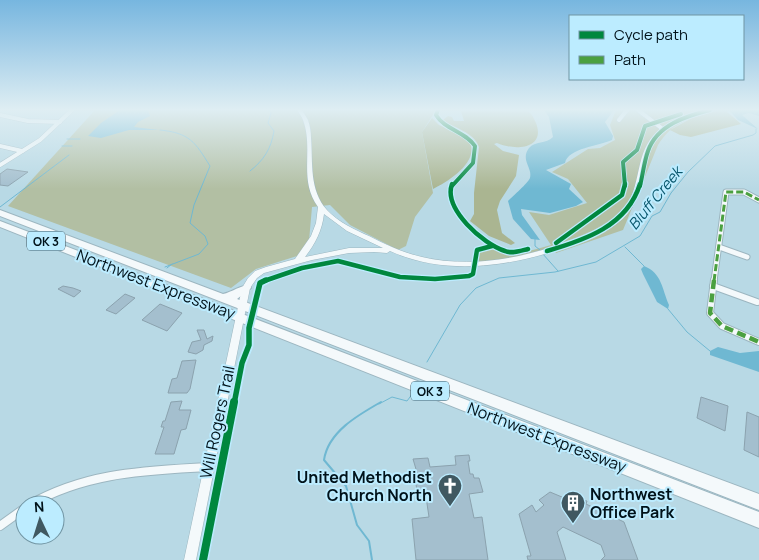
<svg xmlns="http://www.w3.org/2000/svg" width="759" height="560" viewBox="0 0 759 560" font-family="Manrope,sans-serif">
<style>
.green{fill:#b2bfa3}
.forest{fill:#aab591}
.water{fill:#6fb8d2}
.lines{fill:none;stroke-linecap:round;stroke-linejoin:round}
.stream-far1{stroke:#6fb8d2;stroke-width:1}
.stream{stroke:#6fb8d2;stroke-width:2}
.building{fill:#a4bfce;stroke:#8ba2ae}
.street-far3-casing{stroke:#9cb6c0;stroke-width:5}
.street-far2-casing{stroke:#9cb6c0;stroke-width:7}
.street-far1-casing{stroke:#9cb6c0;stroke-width:8}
.street-casing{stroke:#9cb6c0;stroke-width:10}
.secondary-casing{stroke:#9cb6c0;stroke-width:1}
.highway-casing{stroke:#9cb6c0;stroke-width:2}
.street-far3{stroke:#f4f9fb;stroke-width:4}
.street-far2{stroke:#f4f9fb;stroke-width:5}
.street-far1{stroke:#f4f9fb;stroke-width:6}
.street{stroke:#f4f9fb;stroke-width:8}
.secondary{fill:#f4f9fb;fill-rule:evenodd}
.highway{fill:#f4f9fb;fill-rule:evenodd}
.quiet-far1{stroke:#4ba040;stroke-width:3;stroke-dasharray:7 3;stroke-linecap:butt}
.quiet{stroke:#4ba040;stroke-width:4.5;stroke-dasharray:9 4.5;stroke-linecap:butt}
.cycleway-far3-casing{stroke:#bcecff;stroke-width:5.5}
.cycleway-far2-casing{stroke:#bcecff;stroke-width:7}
.cycleway-far1-casing{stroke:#bcecff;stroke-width:9}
.cycleway-casing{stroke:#bcecff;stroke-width:11}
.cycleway-far3{stroke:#00873e;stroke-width:4}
.cycleway-far2{stroke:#00873e;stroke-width:4.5}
.cycleway-far1{stroke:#00873e;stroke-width:5.5}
.cycleway{stroke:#00873e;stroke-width:8}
.labels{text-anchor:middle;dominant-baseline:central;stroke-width:4;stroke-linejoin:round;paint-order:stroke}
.shield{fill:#bcecff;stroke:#38535f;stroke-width:1}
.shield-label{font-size:12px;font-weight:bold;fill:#00121a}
.water-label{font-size:15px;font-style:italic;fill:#09576d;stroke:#bcecff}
.near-street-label{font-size:16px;fill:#00121a;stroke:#bcecff}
.near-poi-label{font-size:16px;font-weight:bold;fill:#00121a;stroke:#bcecff;text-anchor:end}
</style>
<rect width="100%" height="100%" fill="#b8d9e5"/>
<g class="green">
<path d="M95 110H436L422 132 433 193 415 217 406 246 398 250 350 225 330 205 312 207 309 241 297 256 256 269 231 288 8 206Z"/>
<path d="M616 110H718C693 117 672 122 658 145L623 230 556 253 552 247 516 257 478 263V252C491 243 499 254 512 253 526 252 538 249 551 245L529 212 549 215 587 203 568 179 552 172 588 149 600 148 615 140 610 125Z"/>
</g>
<g class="forest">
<path d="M526 110C532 113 533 117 536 123 546 149 515 151 497 143L494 144 503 151 519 155 516 176 500 201 497 210 502 233 515 243 511 245 489 236 470 221 474 214V193L479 147C474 132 454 128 443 120L448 116 452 117 454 121H464L461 111Z"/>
<path d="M720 110H725L741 124 691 137 680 135 670 130 692 118Z"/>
<path d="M432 118 439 125 466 137C485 158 450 181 433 189L422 132Z"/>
</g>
<g class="water">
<path d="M120 110H148L150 116 138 122 134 127 159 130H129L101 138 88 136 101 123Z"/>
<path d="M544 110H614L605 122 613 136 612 140C599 146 568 148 565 163L546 170 571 184 569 189 583 202 576 206 550 213 521 209 522 215 540 240 531 239 513 219 508 201C513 196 528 183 530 178 533 168 520 160 529 148 535 141 546 144 553 137L549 117Z"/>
<path d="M729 110H759V116L749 113 742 115 758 129 738 120Z"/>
<path d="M644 266C662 273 662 289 669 305L668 309 657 302 643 274 641 269Z"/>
<path d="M718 347 740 353 759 351V372L710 355V351Z"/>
</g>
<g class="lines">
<g class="stream-far1">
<path d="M160 130C190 133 195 142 210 166L194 205 190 223 205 236 208 244 199 254 165 267"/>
<path d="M67 139H80"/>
<path d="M62 146H72"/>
<path d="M250 171C264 160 271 149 274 131L268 123 271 113 269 110"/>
<path d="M0 207 69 155"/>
<path d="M535 239V246L540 250"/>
<path d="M625 247 644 266"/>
<path d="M542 253 558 271"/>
<path d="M167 268 172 264"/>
<path d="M668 309 687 332 710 351"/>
<path d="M427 362 460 305 476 288 499 278 555 272 596 262 640 236 652 216 660 212 671 193 688 172 715 146 753 135 756 133V129"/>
<path d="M379 404 392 397 407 401 413 393"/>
</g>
<path class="stream" d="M372 560 369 541 357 525 346 486 324 460C328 432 358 415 381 402"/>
</g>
<g class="building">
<path d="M7 169 28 172 8 186 0 185V174Z"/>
<path d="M63 286 73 288 81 291 74 297 58 289Z"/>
<path d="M125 294 135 298 116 314 106 310Z"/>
<path d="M160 304 182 313 167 331 142 320Z"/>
<path d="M197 330H204L207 339 213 336 212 341 204 345 203 350 196 354 188 352 192 342 201 340Z"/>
<path d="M196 360 190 389 187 393H168L172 379 177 378 182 361Z"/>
<path d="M701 397 728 406 725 431 697 418Z"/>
<path d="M182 401 179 410H191L186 429 181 430 174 454H155L164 427H161L163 421H165L171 402Z"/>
<path d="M747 412 759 417V457L744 450Z"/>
<path d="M469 455 470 461H468L470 474H473L474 478H479L483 492 469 494 474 518 482 517 488 560H416L412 519 429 517 426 497 418 498 415 477 418 476 413 459 428 458 430 467 456 465 455 456Z"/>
<path d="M550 492 581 505 582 500 587 501 586 504 624 522 638 560H601L605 556 601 545 563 527 557 532 566 560H528L527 556H531L519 514 532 505 536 512 544 505 539 500Z"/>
</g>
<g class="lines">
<defs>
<g id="street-far3">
<path d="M638 110 664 130"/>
<path d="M0 115 28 121 60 122"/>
<path d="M619 120 627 110"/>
<path d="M0 146 22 151"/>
<path d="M0 165 40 140 72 110"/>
</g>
<g id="street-far2">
<path d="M719 247 747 257"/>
<path d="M714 281 726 192H744L759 200"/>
</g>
<g id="street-far1">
<path d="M714 280 710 313 722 326 759 342"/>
<path d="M713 286 757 302"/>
</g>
<g id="street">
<path d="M29 505C87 472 144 471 209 467"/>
<path d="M0 526 25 508"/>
</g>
<path id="secondary" d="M297 110H302C304 113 306 117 308 120 310 126 311 132 311 138 313 163 309 190 327 210 338 222 355 230 369 236 386 245 404 253 422 257 469 268 519 259 564 243 582 236 602 230 618 216 643 194 633 157 654 135 661 127 670 122 679 118 690 114 700 110 712 110 696 117 678 120 664 131 640 149 648 189 628 213 615 229 594 237 576 244 517 265 450 278 390 251L387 253 374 252 349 253 312 260 264 273 257 278 250 288 196 560H184L242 288 248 278 255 271 266 267 295 259 311 236 316 223 318 207C298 180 314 149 303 120 302 117 299 113 297 110ZM324 214 347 231 383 248H349L305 257C315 244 322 231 324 214Z"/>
<g id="highway">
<path d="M0 210 223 294C232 292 243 284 250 285L251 288 237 299 759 494V510L0 216Z"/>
<path d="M0 221 759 512V528L0 227Z"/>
</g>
</defs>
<use href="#street-far3" class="street-far3-casing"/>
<use href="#street-far2" class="street-far2-casing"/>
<use href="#street-far1" class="street-far1-casing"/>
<use href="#street" class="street-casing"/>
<use href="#secondary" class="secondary-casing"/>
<use href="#highway" class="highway-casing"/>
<use href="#street-far3" class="street-far3"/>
<use href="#street-far2" class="street-far2"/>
<use href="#street-far1" class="street-far1"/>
<use href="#street" class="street"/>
<use href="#secondary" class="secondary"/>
<use href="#highway" class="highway"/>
<path class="quiet-far1" d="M714 281 726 192H744L759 200"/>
<path class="quiet" d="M714 280 710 313 722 326 759 342"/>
<defs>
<g id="cycleway-far3">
<path d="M438 110 436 115C445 130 465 131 475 146L473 163 452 186"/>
<path d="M625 186 623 162 637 150 645 126 681 114"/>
<path d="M640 186C643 174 644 162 648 151 657 125 686 116 710 110"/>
</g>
<g id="cycleway-far2">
<path d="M452 184C443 209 483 244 505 251 512 254 520 251 528 249"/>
<path d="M556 243 622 195 625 184"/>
<path d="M547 251C585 240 627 226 640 184"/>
<path d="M264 281 302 268 338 261 400 277 435 279 469 276 473 274 477 250 492 246"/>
</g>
<path id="cycleway-far1" d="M234 404 242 363 249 345V328L260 283 266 280"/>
<path id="cycleway" d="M203 560 234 402"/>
</defs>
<use href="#cycleway-far3" class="cycleway-far3-casing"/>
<use href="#cycleway-far2" class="cycleway-far2-casing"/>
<use href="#cycleway-far1" class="cycleway-far1-casing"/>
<use href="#cycleway" class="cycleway-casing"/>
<use href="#cycleway-far3" class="cycleway-far3"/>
<use href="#cycleway-far2" class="cycleway-far2"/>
<use href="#cycleway-far1" class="cycleway-far1"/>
<use href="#cycleway" class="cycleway"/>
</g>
<linearGradient id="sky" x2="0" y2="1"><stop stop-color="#77b6df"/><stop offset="0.58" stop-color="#dfeef3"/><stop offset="1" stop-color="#dfeef3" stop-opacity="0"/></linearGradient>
<rect width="759" height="189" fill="url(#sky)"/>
<defs>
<symbol id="church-pin" viewBox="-11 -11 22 30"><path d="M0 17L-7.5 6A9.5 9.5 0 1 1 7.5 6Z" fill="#405861" stroke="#bcecff"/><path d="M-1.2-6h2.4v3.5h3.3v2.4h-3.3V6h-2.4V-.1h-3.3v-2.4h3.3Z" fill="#fff"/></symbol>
<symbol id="building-pin" viewBox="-11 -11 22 30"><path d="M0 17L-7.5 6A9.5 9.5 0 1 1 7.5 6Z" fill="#405861" stroke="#bcecff"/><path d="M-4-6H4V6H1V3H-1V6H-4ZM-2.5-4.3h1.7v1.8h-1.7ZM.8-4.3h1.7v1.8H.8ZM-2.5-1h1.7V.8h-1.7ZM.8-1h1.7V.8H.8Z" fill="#fff"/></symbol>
</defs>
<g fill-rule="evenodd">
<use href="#church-pin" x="436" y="472" width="28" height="38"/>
<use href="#building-pin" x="559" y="489" width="28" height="38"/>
</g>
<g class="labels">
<g class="shield">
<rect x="27" y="231.5" width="38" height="19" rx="4"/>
<rect x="411" y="381.5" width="38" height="19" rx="4"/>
</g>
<g class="shield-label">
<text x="46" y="241">OK 3</text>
<text x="430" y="391">OK 3</text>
</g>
<g class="water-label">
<text transform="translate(655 198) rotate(-51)">Bluff Creek</text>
</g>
<g class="near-street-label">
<text transform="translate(156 284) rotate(21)">Northwest Expressway</text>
<text transform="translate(217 422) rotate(-78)">Will Rogers Trail</text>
<text transform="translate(547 437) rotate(21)">Northwest Expressway</text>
</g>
<g class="near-poi-label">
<text x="432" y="477">United Methodist<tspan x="432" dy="18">Church North</tspan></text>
<text x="590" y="494" text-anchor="start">Northwest<tspan x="590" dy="18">Office Park</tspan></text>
</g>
</g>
<rect x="569" y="15" width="175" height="65" fill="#bcecff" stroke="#7195a3"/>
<rect x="579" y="31" width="25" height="8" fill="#00873e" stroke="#7195a3"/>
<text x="614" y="40" font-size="15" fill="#00121a">Cycle path</text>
<rect x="579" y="56" width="25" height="8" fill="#4ba040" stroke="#7195a3"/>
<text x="614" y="65" font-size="15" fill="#00121a">Path</text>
<g transform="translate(40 520) rotate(356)"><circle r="24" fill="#bcecff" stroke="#7195a3"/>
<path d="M0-4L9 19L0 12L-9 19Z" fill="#405861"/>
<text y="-8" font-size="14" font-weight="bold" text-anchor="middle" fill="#00121a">N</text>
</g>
</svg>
